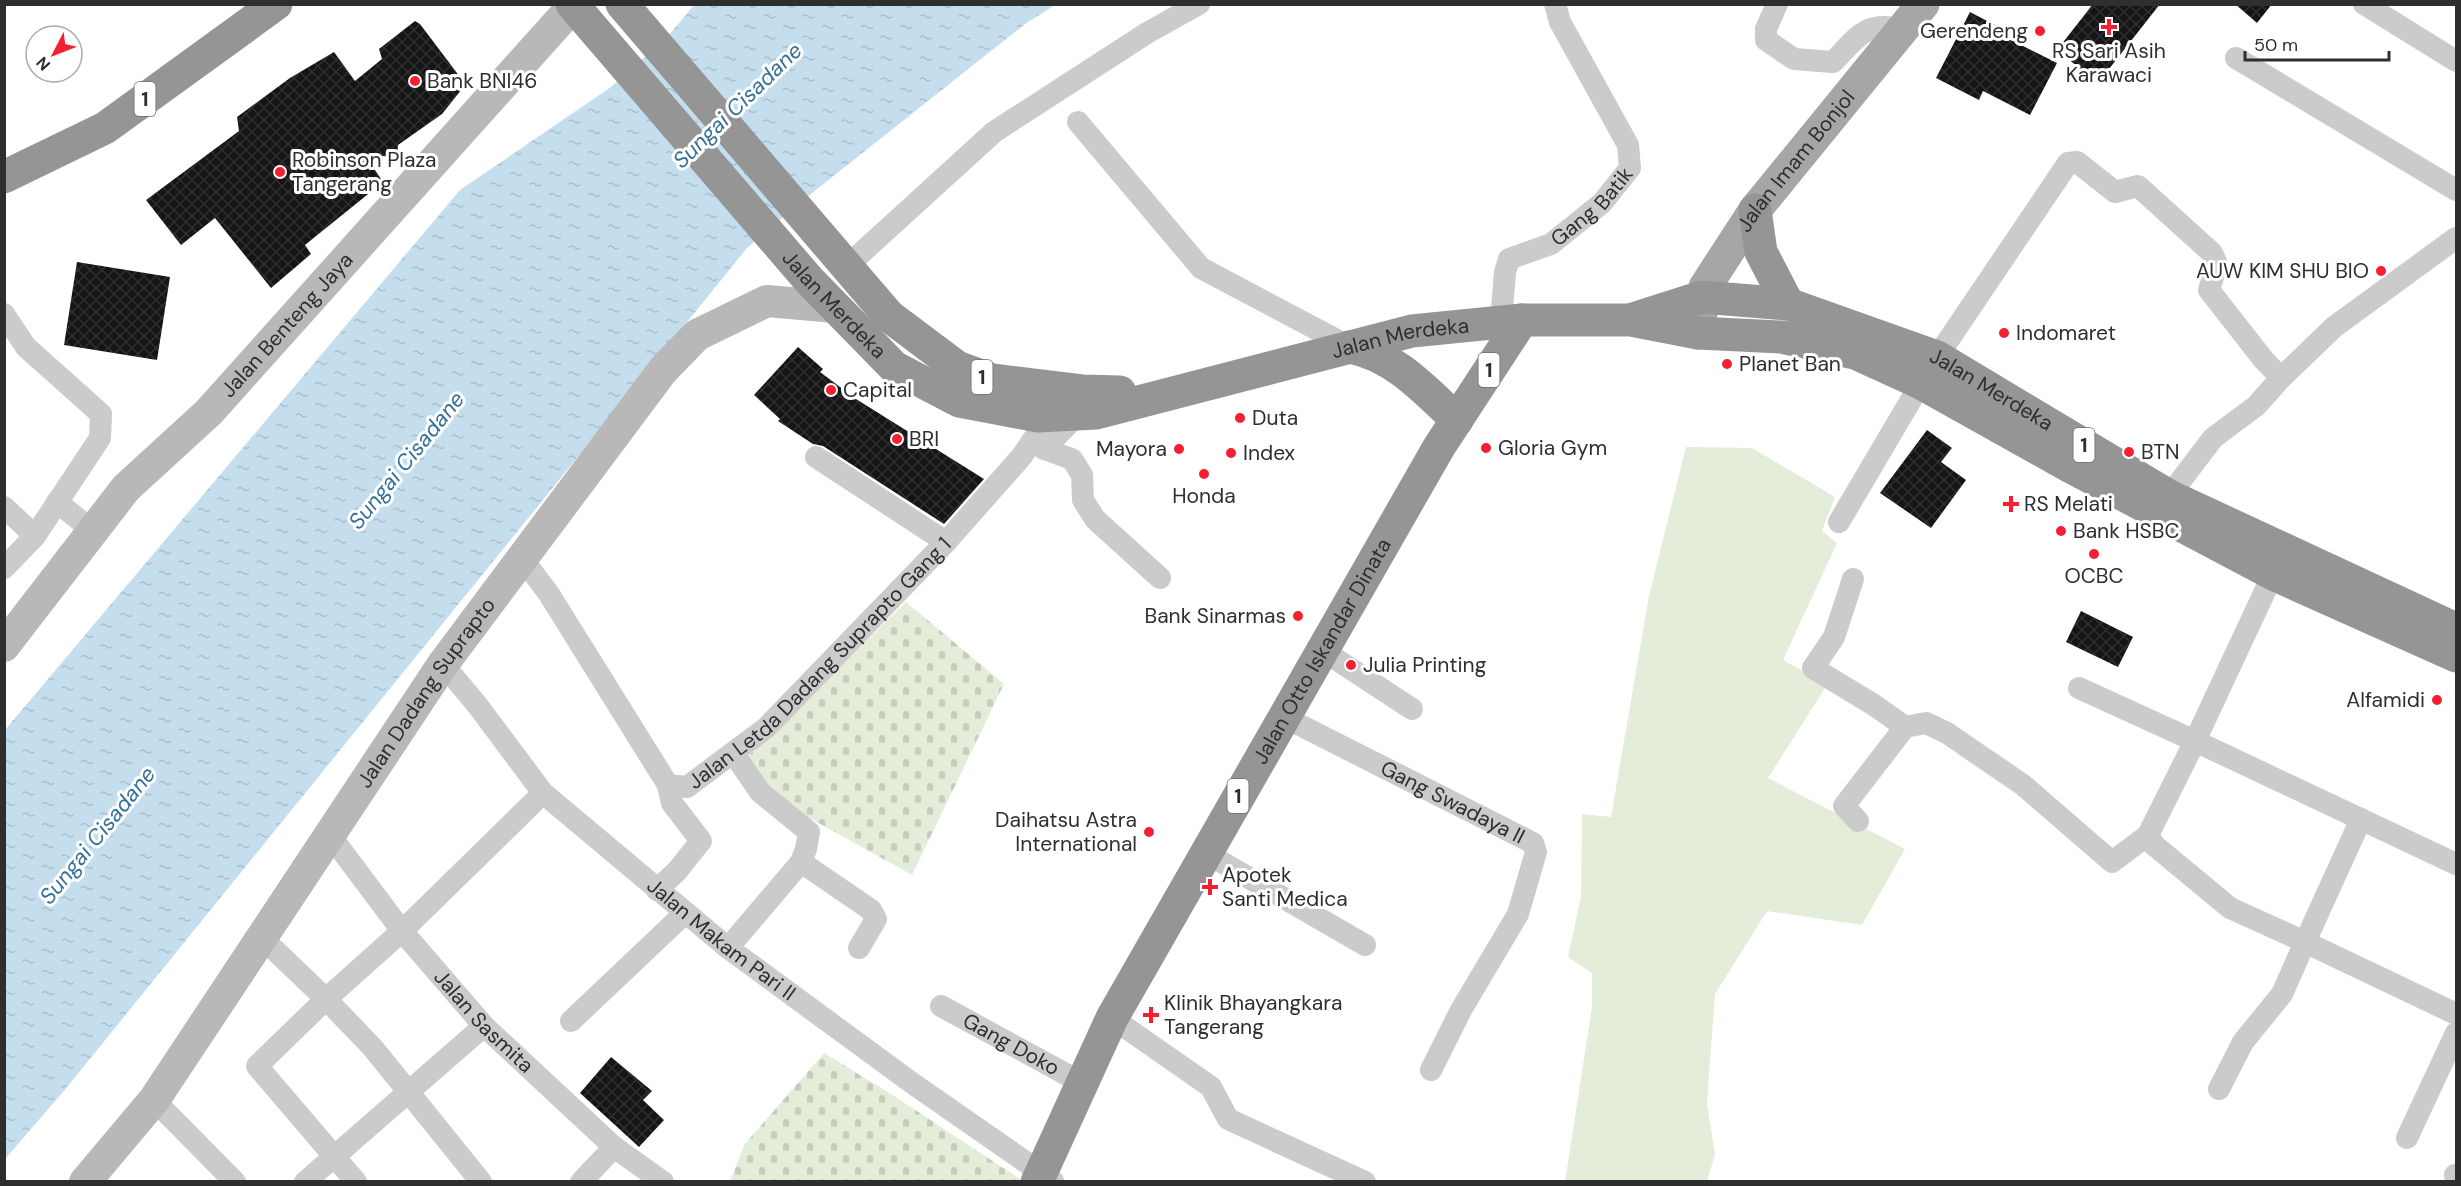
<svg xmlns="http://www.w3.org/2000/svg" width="2461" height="1186" font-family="'DM Sans',sans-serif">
  <defs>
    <pattern id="cemetery-stones" width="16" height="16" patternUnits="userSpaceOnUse" patternTransform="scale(1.5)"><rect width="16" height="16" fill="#e4edda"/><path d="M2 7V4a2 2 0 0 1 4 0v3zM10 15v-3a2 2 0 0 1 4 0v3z" fill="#c4ccbb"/></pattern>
    <pattern id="water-ripples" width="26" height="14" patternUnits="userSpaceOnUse" patternTransform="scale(1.5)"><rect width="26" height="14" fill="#c4deee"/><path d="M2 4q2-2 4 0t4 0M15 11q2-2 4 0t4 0" fill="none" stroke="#a9bfcc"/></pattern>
    <pattern id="building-cross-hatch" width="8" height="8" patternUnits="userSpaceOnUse" patternTransform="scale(1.5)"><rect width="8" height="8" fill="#151515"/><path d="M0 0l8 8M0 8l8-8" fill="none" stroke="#2f2f2f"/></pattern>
  </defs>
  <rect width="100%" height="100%" fill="#fff"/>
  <path fill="#e4edda" d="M1686,447L1752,448L1835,497L1822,531L1837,543L1783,660L1827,685L1768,778L1905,849L1862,925L1767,911L1715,994L1707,1103L1715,1155L1707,1181L1565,1182L1592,1007V973L1568,957L1581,897L1582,814L1611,817L1649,596Z"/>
  <g fill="url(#cemetery-stones)">
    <path d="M906,602L1004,684L912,875L761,791L747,757Z"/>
    <path d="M824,1053L891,1094L1020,1179L1019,1181H730L745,1144Z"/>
  </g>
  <path fill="url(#water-ripples)" d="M694,5H1055L1025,24L812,193L747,248L63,1092L5,1159V730L460,190L611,87L669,35Z"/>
  <g fill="url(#building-cross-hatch)">
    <path d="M2093,4H2160L2098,83L2057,50Z"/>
    <path d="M2235,4H2272L2257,23Z"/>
    <path d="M1970,12L2012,34L2009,39L2057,63L2030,115L1983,91L1979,100L1936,78Z"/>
    <path d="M415,21L420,24L460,77L462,89L442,114L398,145L397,157L365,155L383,182L305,245L311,254L271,288L215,218L181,245L146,200L239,131L237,117L290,78L334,52L355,81L382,59L379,49Z"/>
    <path d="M77,262L170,277L157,360L64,345Z"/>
    <path d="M798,347L823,369L820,372L856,399L984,479L944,524L823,446L813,444L778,421L780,419L754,395Z"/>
    <path d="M1927,430L1952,448L1941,462L1966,480L1931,528L1880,493Z"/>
    <path d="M2081,611L2133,637L2118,667L2066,642Z"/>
    <path d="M611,1057L652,1091L643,1100L664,1120L639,1147L580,1093Z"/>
  </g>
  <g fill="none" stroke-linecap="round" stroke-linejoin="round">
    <g stroke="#cbcbcb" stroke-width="22">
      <path d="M1777,4L1766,29V40L1794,59L1833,62C1856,39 1866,19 1902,30"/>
      <path d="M2364,4L2456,61"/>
      <path d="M2236,58L2456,190"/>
      <path d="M1078,122L1201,268L1350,347"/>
      <path d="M847,266L994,132L1147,33L1199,4"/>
      <path d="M4,314L26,347L101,414L100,438L35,536L4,568"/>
      <path id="s1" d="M1501,322L1505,272L1509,259L1551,244L1602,203L1630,168L1628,145L1560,22L1555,4"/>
      <path d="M1937,357L2068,163L2077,162L2115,192L2138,186L2212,253L2217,264L2209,290L2263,359L2281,378"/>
      <path d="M1078,414L1044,449L1072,459L1082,475L1083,500L1095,519L1160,578"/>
      <path d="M816,457L946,542"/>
      <path d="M2169,496L2213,438L2256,406L2281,378L2334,327L2456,238"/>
      <path d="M57,502L93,531"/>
      <path d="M4,507L35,536"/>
      <path d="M1839,522L1921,383"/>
      <path id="s2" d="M522,558L549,594L668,785L687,787L766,728L946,542L1022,456L1050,415"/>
      <path d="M1853,579L1834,637L1813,668L1874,705L1905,727"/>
      <path d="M1322,650L1412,709"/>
      <path id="s3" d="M443,664L478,706L543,793L728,948L912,1083L1053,1181"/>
      <path d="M2079,688L2195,741L2273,574"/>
      <path id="s4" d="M1284,717L1533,843L1536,852L1518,914L1461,1010L1431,1070"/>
      <path d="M2361,819L2305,942L2456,1014"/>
      <path d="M1858,821L1844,806L1905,727L1926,723L1947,733L2023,785L2112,862L2148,835L2195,741L2456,864"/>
      <path id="s5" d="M330,835L402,931L484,1026L614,1147L663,1182"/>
      <path d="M2148,835L2154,845L2230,908L2305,942L2282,994L2243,1042L2219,1089"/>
      <path d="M1206,853L1365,945"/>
      <path d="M801,862L871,910L876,919L859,948"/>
      <path d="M657,890L677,871L701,841L672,803L668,785"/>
      <path d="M262,938L326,999L373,1048L481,1182"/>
      <path d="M728,948L801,862L806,849L809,832L760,792L734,754"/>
      <path id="s6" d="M941,1006L1082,1083"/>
      <path d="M1112,1018L1211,1087L1228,1119L1365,1182"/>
      <path d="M571,1021L685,913"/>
      <path d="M154,1100L235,1182"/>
      <path d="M2407,1138L2456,1033"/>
      <path d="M2455,1175H2456"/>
      <path d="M305,1182L484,1026"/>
      <path d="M356,1182L257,1066L326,999L402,931L543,793"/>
      <path d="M581,1182L614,1147"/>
    </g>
    <g stroke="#b8b8b8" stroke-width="32">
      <path id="s7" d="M4,646L126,488L209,412L573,6"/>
      <path id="s8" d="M85,1182L154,1100L443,664L663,370L697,335L767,301L835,307"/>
    </g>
    <path stroke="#a6a6a6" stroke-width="33" id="s9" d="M1698,333L1705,287L1755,210L1923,4"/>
    <g stroke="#959595" stroke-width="33">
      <path id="s10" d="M572,4L809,280L894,367L959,401L1038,416L1096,413L1412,331L1522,320H1631L1698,333L1781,337L1855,353L1921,383L2071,467L2273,574L2456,656"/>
      <path d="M622,4L889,316L957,367L992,380L1082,391L1120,392"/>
      <path d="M4,177L105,128L276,4"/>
      <path d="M1755,210L1761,252L1788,304"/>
      <path id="s11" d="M1633,319L1702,297L1788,304L1937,357L2169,496L2456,629"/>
      <path d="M1350,347C1395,356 1425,390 1457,420"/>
      <path id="s12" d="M1037,1182L1112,1018L1439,447L1522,320"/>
    </g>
  </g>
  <g fill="#f42031" stroke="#fff" stroke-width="2">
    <path d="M2106 18h6v6h6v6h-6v6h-6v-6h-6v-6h6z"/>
    <circle cx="2040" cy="31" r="6"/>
    <circle cx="415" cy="81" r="6"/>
    <circle cx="280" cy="172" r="6"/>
    <circle cx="2381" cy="271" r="6"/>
    <circle cx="2004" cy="333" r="6"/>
    <circle cx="1727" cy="364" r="6"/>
    <circle cx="831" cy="390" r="6"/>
    <circle cx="1240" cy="418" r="6"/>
    <circle cx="897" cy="439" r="6"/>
    <circle cx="1486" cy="448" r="6"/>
    <circle cx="1179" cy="449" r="6"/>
    <circle cx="2129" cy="452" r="6"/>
    <circle cx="1231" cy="453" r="6"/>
    <circle cx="1204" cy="474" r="6"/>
    <path d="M2008 495h6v6h6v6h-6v6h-6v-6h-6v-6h6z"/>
    <circle cx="2061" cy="531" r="6"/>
    <circle cx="2094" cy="554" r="6"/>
    <circle cx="1298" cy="616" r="6"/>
    <circle cx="1351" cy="665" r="6"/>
    <circle cx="2437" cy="700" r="6"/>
    <circle cx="1149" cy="832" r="6"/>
    <path d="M1207 878h6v6h6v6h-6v6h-6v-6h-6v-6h6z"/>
    <path d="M1148 1006h6v6h6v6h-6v6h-6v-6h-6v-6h6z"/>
  </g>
  <g text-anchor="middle" stroke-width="6" stroke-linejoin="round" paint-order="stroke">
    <g fill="#fff" stroke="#6d6d6d" stroke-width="1.5">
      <rect x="134.5" y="82" width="21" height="34" rx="4.5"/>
      <rect x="1478.5" y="353" width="21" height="34" rx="4.5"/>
      <rect x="971.5" y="360" width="21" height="34" rx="4.5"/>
      <rect x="2073.5" y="428" width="21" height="34" rx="4.5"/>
      <rect x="1227.5" y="779" width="21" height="34" rx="4.5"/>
    </g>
    <g font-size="20" font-weight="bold" fill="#2e2e2e">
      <text x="145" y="106">1</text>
      <text x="1489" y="377">1</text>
      <text x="982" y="384">1</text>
      <text x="2084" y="452">1</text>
      <text x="1238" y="803">1</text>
    </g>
    <g font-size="21" fill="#2e2e2e" stroke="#fff" text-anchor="start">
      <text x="2028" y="38" text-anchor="end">Gerendeng</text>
      <text x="2109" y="58" text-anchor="middle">RS Sari Asih<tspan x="2109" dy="24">Karawaci</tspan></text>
      <text x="427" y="88">Bank BNI46</text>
      <text x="292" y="167">Robinson Plaza<tspan x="292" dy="24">Tangerang</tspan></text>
      <text x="2369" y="278" text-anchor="end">AUW KIM SHU BIO</text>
      <text x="2016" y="340">Indomaret</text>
      <text x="1739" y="371">Planet Ban</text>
      <text x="843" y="397">Capital</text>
      <text x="1252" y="425">Duta</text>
      <text x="909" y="446">BRI</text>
      <text x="1498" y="455">Gloria Gym</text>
      <text x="1167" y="456" text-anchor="end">Mayora</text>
      <text x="2141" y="459">BTN</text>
      <text x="1243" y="460">Index</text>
      <text x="1204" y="503" text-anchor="middle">Honda</text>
      <text x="2024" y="511">RS Melati</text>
      <text x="2073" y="538">Bank HSBC</text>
      <text x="2094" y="583" text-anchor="middle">OCBC</text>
      <text x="1286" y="623" text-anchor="end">Bank Sinarmas</text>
      <text x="1363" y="672">Julia Printing</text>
      <text x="2425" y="707" text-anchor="end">Alfamidi</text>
      <text x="1137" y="827" text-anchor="end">Daihatsu Astra<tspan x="1137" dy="24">International</tspan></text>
      <text x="1222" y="882">Apotek<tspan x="1222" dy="24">Santi Medica</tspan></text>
      <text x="1164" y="1010">Klinik Bhayangkara<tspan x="1164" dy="24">Tangerang</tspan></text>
    </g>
    <g font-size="21" fill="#2e2e2e" stroke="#fff">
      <text dy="7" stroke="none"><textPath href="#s9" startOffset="202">Jalan Imam Bonjol</textPath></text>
      <text dy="7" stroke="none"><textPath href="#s1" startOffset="164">Gang Batik</textPath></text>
      <text dy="7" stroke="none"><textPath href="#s10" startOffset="399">Jalan Merdeka</textPath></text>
      <text dy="7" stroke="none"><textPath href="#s7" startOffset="429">Jalan Benteng Jaya</textPath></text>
      <text dy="7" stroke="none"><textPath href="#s10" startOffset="1011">Jalan Merdeka</textPath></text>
      <text dy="7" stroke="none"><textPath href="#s11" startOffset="380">Jalan Merdeka</textPath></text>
      <text dy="7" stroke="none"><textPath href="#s12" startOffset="603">Jalan Otto Iskandar Dinata</textPath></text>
      <text dy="7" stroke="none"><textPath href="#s2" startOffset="471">Jalan Letda Dadang Suprapto Gang 1</textPath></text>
      <text dy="7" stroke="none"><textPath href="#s8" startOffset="597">Jalan Dadang Suprapto</textPath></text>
      <text dy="7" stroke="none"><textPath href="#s4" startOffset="189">Gang Swadaya II</textPath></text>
      <text dy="7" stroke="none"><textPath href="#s3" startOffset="394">Jalan Makam Pari II</textPath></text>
      <text dy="7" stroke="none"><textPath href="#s5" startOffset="242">Jalan Sasmita</textPath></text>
      <text dy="7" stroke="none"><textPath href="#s6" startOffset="80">Gang Doko</textPath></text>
    </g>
    <g font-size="22" font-style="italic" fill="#357197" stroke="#fff">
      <text transform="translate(737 105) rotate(-44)" y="8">Sungai Cisadane</text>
      <text transform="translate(406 460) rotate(-51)" y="8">Sungai Cisadane</text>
      <text transform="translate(97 835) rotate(-51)" y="8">Sungai Cisadane</text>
    </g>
  </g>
  <rect width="2461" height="1186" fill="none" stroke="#2e2e2e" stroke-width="12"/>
  <g transform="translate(54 54) rotate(228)"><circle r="28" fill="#ffffff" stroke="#ababab" stroke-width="1.5"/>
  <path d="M0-4.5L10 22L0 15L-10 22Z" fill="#f42031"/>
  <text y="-9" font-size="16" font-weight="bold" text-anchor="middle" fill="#2e2e2e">N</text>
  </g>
  <path d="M2245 51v9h144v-9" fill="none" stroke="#2e2e2e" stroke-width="3"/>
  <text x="2254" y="51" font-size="18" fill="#2e2e2e" stroke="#ffffff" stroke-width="4.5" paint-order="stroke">50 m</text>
</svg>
